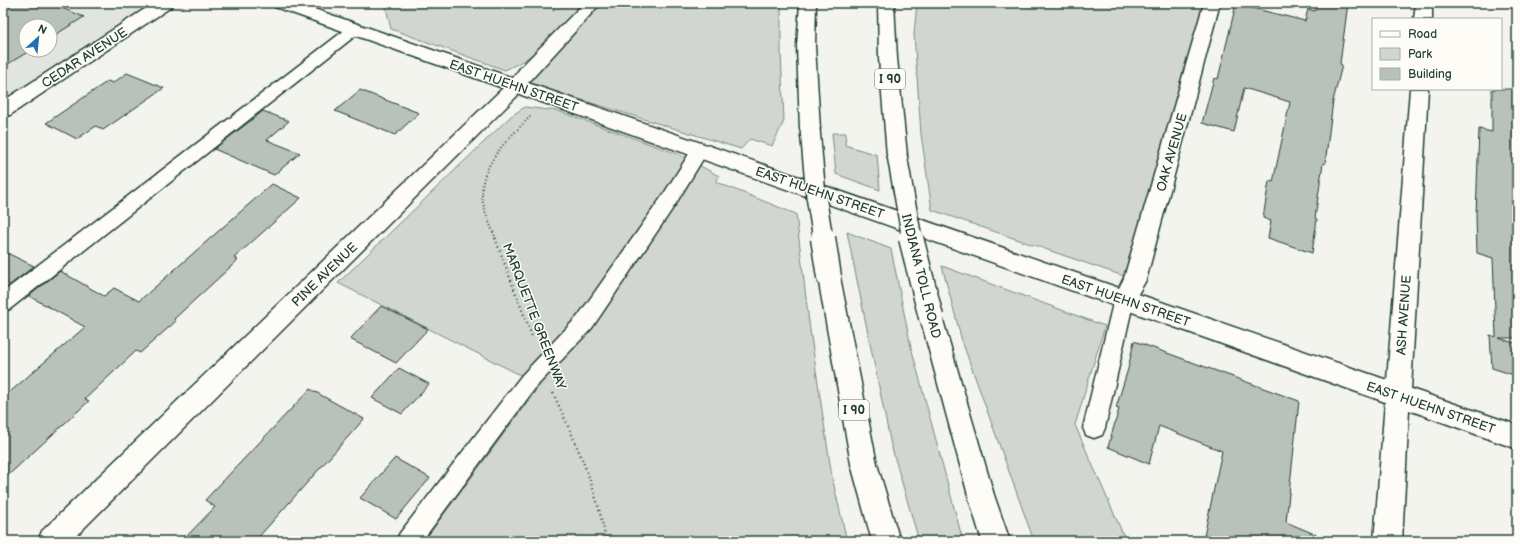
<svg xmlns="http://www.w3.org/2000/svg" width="1520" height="544" font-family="'Balsamiq Sans',sans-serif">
  <rect width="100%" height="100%" fill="#f4f4ef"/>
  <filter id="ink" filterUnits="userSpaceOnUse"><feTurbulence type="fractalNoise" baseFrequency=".025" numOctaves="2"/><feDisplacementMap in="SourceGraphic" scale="8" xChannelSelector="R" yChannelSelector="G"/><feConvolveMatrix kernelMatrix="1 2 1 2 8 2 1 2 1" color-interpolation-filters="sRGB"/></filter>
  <g filter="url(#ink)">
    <path fill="#e2e5df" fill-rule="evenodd" d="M3,3H152L3,99ZM26,26H50V50H26Z"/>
    <g fill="#d1d6d1" stroke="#788a82">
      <path d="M385,3H586C560,31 541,54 505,70L391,29Z"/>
      <path d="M596,3H781V52L784,121L772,146L750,139L741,149L517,80Z"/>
      <path d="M917,3H1212L1135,280L932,210L921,134L914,34Z"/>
      <path d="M525,107L558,111L678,154L719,176L716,182L796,214L809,323L832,477L847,541H424L540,385L338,283L511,116Z"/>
      <path d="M832,133H846L845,145L877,155L880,190L836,174Z"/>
      <path d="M847,232L891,249L911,347L963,541H919L891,445Z"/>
      <path d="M942,266L1105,326L1075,425L1126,541H1034L962,341Z"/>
    </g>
    <g fill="#b9c1bb" stroke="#1f3d34">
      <path d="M3,3H50L84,17L50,38V26H26V50H31L3,67Z"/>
      <path d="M1316,3H1348L1340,64L1342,65L1333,101L1325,164L1323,163L1315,218L1317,219L1312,253L1268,238L1271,221L1263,218L1269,181L1273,182L1290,102L1244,88L1234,132L1202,123L1214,78L1218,79L1236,4L1305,21L1308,9L1315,11Z"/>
      <path d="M127,73L164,88L103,130L96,126L77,139L46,123L108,81L113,83Z"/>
      <path d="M1492,89H1517V338H1499L1517,344V376L1492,368L1490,335L1496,337L1493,258L1477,253L1476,216L1479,129L1492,132Z"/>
      <path d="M360,90L419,113L395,135L335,111Z"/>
      <path d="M263,111L289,121L267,140L300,153L274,175L214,149Z"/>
      <path d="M272,184L301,198L234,258L238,260L174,319L176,321L140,353L136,351L85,399L89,401L3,480V398L85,327L29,296L60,271L104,296L114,288L139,301Z"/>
      <path d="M3,251L34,266L10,285L3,281Z"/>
      <path d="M381,306L428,329L396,363L350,339Z"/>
      <path d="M1134,341L1299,401L1286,522L1331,541H1203L1222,451L1159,426L1149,464L1108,447L1119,409L1116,408L1128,369Z"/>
      <path d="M399,368L429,384L402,414L372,398Z"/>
      <path d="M310,389L364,419L255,541H182L215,507L205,500Z"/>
      <path d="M395,458L430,478L396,519L360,498Z"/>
    </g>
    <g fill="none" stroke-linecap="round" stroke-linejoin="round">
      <defs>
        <g id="service">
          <path d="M355,24L360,26L362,29L360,32L10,309L3,311V292L350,26Z"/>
          <path d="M700,144L706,146L708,150L706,154L675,205L592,328L536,387L422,541H396L400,533L522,375L578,316L663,195L694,146Z"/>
          <path d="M1124,291L1131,293L1134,299L1105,428L1102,435L1094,438L1086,435L1083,428L1114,299L1117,293Z"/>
        </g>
        <g id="minor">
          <path d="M154,3H173L171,7L10,115L3,116V101Z"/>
          <path d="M273,3H297L513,78L521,67L584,3H601L528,83L1119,288L1124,278L1204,3H1220L1146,280L1138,294L1387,380L1410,89H1428L1411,389L1517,425V449L1409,410L1402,541H1374L1385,402L519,94L71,541H38L42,531L503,88L275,7Z"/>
          <path d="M1416,3H1432V19H1414Z"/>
        </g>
        <g id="motorway">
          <path d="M800,3H816L815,46L820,129L817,134L810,136L803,134L800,129L797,46Z"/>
          <path d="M878,3H894L897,58L907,155L904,160L897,162L890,160L887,155L879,58Z"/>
          <path d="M829,268L837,271L840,277L877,464L900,541H872L851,464L818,277L821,271Z"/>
          <path d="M931,308L939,310L942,317L994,495L1010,541H982L968,495L920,317L923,310Z"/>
        </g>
      </defs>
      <use href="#service" stroke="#1f3d34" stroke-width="3"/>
      <use href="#minor" stroke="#1f3d34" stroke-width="3"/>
      <use href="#motorway" stroke="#1f3d34" stroke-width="3"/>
      <g stroke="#1f3d34" stroke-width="2" stroke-dasharray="1 2.5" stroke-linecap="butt">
        <path d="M550,3L554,11"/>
        <path d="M496,239C492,229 487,218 484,207C473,170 508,139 531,116"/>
      </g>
      <g stroke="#1f3d34" stroke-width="2.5" stroke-dasharray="1 3.5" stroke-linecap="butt">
        <path d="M495,238L533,339"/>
        <path d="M553,393C575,441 597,488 606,541"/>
      </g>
      <use href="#service" fill="#fdfcf7" fill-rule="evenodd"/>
      <use href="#minor" fill="#fdfcf7" fill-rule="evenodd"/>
      <use href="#motorway" fill="#fdfcf7" fill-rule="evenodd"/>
      <defs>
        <g id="motorway-bridge-far1">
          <path d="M810,129L816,196L823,239"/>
          <path d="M897,155L912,239"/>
        </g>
        <g id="motorway-bridge">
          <path d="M823,238L829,277"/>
          <path d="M911,238L931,317"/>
        </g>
      </defs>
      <use href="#motorway-bridge-far1" stroke="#1f3d34" stroke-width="22" stroke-linecap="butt"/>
      <use href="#motorway-bridge" stroke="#1f3d34" stroke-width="27" stroke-linecap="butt"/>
      <use href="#motorway-bridge-far1" stroke="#fdfcf7" stroke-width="19"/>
      <use href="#motorway-bridge" stroke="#fdfcf7" stroke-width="24"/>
    </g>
  </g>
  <g text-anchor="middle" stroke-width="3" stroke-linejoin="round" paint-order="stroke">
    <g fill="#fdfcf7" stroke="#62766e" stroke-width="1">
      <rect x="875" y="69" width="30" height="20" rx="3"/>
      <rect x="839" y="400" width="30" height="20" rx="3"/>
    </g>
    <g font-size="12" font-weight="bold" fill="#1f3d34">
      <text x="890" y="83">I 90</text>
      <text x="854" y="414">I 90</text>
    </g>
    <g font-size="13" fill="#1f3d34" stroke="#fdfcf7">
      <text transform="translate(84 57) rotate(-33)" y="5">CEDAR AVENUE</text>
      <text transform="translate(514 85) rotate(19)" y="5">EAST HUEHN STREET</text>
      <text transform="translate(1171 152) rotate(-74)" y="5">OAK AVENUE</text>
      <text transform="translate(820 192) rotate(19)" y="5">EAST HUEHN STREET</text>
      <text transform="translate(324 274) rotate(-44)" y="5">PINE AVENUE</text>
      <text transform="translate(922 276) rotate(76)" y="5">INDIANA TOLL ROAD</text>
      <text transform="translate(1126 300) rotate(19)" y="5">EAST HUEHN STREET</text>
      <text transform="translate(1403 315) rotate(-86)" y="5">ASH AVENUE</text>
      <text transform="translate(535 316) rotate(69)" y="5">MARQUETTE GREENWAY</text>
      <text transform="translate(1431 407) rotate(19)" y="5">EAST HUEHN STREET</text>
    </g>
  </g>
  <rect width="1520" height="544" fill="none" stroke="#fdfcf7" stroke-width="16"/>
  <rect x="8" y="8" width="1504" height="528" fill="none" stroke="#1f3d34" stroke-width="1.5" filter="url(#ink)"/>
  <rect x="1372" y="18" width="130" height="72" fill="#fdfcf7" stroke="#a4b0a9"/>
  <rect x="1380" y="31" width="20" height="6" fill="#fdfcf7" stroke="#a4b0a9"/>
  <text x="1408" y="38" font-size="12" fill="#1f3d34">Road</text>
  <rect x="1380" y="48" width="20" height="12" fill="#d1d6d1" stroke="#a4b0a9"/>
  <text x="1408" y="58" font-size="12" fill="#1f3d34">Park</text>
  <rect x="1380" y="68" width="20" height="12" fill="#b9c1bb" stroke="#a4b0a9"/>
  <text x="1408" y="78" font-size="12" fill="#1f3d34">Building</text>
  <g transform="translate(38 38) rotate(27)"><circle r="19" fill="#fdfcf7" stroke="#a4b0a9"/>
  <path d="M0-3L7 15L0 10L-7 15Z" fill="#1f6fb2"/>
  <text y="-6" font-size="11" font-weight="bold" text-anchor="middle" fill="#1f3d34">N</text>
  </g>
</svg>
